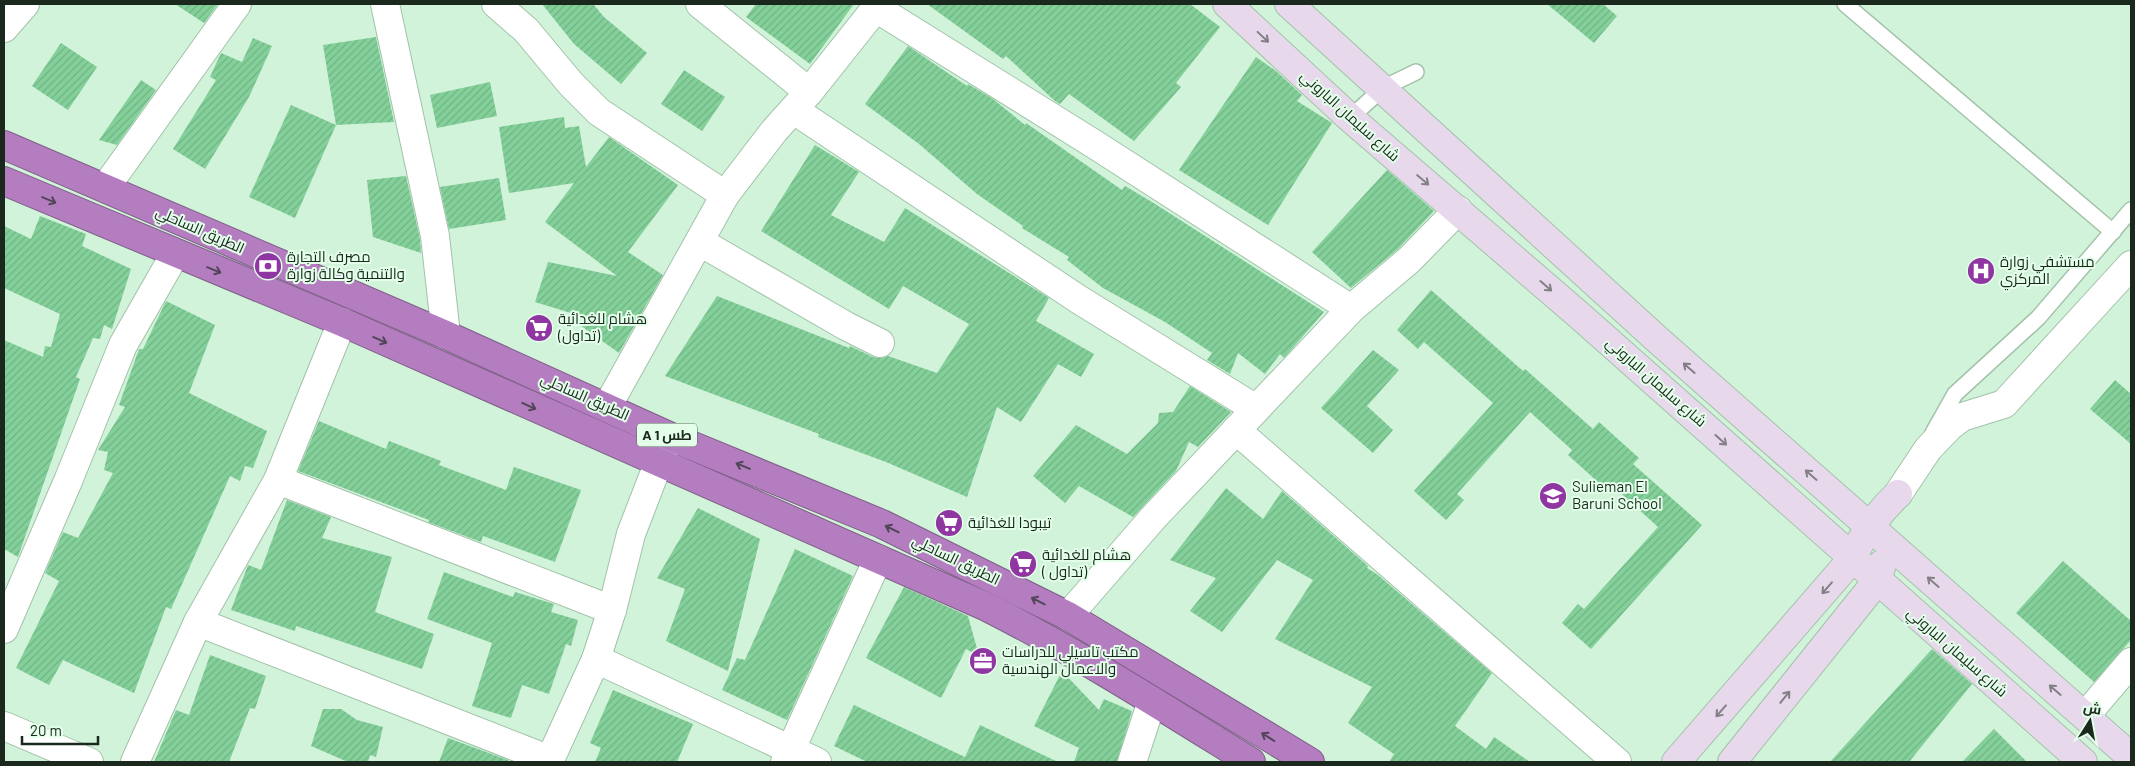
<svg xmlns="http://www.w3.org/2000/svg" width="2135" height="766" font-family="Barlow,Cairo,sans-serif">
  <defs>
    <pattern id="building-hatch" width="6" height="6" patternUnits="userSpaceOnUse" patternTransform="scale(1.25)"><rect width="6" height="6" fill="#84d09a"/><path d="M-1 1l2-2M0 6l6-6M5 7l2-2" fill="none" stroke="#71b384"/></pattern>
  </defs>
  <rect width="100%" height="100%" fill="#d1f3d9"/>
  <g fill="url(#building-hatch)">
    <path d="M175,4H218L204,23Z"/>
    <path d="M542,4H593L604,17L647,53L621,84L574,44Z"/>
    <path d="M756,4H854L810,64L746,17Z"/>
    <path d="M927,4H1190L1220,27L1176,83L1181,87L1134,141L1069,94L1060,104L1055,101L1006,56L1003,59Z"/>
    <path d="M1547,4H1603L1617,16L1594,43Z"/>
    <path d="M376,37L394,122L336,125L323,45Z"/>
    <path d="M253,38L272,46L249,97L205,169L173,149L216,80L210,77L221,53L242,62Z"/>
    <path d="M61,43L97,67L68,110L32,86Z"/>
    <path d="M908,46L967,86L968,84L993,99L1025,125L1026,123L1122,190L1125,186L1152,202L1324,312L1284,358L1280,354L1265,374L1238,353L1230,374L1207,360L1212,353L1165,322L1103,288L1067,260L1069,257L1022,228L1023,226L977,194L919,144L865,104Z"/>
    <path d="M1256,57L1276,71L1302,95L1297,101L1332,123L1268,225L1179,170Z"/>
    <path d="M684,70L725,97L702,131L661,104Z"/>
    <path d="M141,80L156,90L117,145L99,140Z"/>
    <path d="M490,82L497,116L437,128L430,95Z"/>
    <path d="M291,105L336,125L295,218L249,197Z"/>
    <path d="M564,117L565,128L579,126L586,167L609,137L678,185L628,252L663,275L619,353L580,325L584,317L535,302L548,262L617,276L545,222L574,183L509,193L499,127Z"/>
    <path d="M815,145L859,172L831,215L884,242L905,208L1049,298L1036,321L1094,354L1081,377L1058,364L1021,422L997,407L967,497L886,462L818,437L819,434L665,376L717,296L849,348L850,346L873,357L881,358L888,356L937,373L969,324L903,286L889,309L761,231Z"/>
    <path d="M1387,170L1434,211L1398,249L1351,288L1312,252Z"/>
    <path d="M406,176L420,239L421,253L373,237L367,180Z"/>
    <path d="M499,178L506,220L449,229L440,187Z"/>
    <path d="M40,216L86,234L82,246L131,269L112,329L104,325L100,339L93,338L76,377L80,379L18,557L4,549V340L43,357L45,346L51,347L60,314L4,288V226L31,239Z"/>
    <path d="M1431,290L1523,371L1525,369L1593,429L1599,422L1639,458L1633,464L1702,525L1591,649L1562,623L1578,604L1584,609L1658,527L1614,487L1609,492L1568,455L1572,450L1530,412L1457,494L1464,500L1446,520L1414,491L1493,403L1424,342L1418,349L1397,330Z"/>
    <path d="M166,301L215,325L189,393L267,431L253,468L245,466L240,481L230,476L171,609L166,607L134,693L63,660L49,685L16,668L59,581L45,573L63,532L78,538L113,473L104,470L108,452L98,450L125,407L119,405L139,349H143Z"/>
    <path d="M1373,350L1399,370L1367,406L1393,430L1373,453L1321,408Z"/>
    <path d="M2115,380L2131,394V444L2090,409Z"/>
    <path d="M1190,386L1231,412L1198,447L1189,442L1176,471L1133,517L1079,486L1065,503L1033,476L1076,425L1127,454L1158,423L1159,413L1173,412Z"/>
    <path d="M319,421L386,449L389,441L441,461L439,465L506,490L514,467L581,490L555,562L483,536L481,542L428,522L429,520L298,471Z"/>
    <path d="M1226,488L1263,519L1282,491L1368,566L1367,568L1378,575L1492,673L1455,726L1486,749L1494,737L1530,762H1389L1394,754L1348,723L1372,687L1275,639L1313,580L1277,560L1222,632L1190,611L1216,578L1170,560Z"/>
    <path d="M287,500L331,517L322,538L392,557L375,612L434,634L422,669L296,626L295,631L231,610L248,565L261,570Z"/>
    <path d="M698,508L760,539L728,671L666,641L685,589L657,578Z"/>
    <path d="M795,549L853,576L787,720L722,690L737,658L745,660Z"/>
    <path d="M2063,561L2131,621V640L2094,682L2016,613Z"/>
    <path d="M444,572L513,597L515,592L554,604L551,612L578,620L571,646L566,644L549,694L522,685L511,718L472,706L492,643L427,619Z"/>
    <path d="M904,587L968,616L979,656L966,649L941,698L866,658Z"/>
    <path d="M1932,649L1972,684L1909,762H1830Z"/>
    <path d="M210,655L266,676L255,709L250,708L229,762H154L176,710L189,715Z"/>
    <path d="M1062,671L1099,710L1104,699L1132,711L1117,762H1074L1079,748L1034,726Z"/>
    <path d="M613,690L693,724L677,762H595L601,748L590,743Z"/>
    <path d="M854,705L965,757L980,725L1058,762H867L834,746Z"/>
    <path d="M323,709H341L357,720L383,727L376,757L370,755L368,762H348L311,746Z"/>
    <path d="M1994,729L2027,762H1962Z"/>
    <path d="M448,738L508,760V762H439Z"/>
  </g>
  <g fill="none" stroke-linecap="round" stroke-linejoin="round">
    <defs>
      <g id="lane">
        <path d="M1845,4L2113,232"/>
        <path d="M1350,118L1383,88L1416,72"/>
        <path d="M1933,433L1955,394L2038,318L2131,210"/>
      </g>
      <g id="street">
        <path d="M385,4L435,236L446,335"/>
        <path d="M496,4L526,30L571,84L599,112L725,195"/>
        <path d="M700,4L809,92"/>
        <path d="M876,8L1094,144L1351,309"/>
        <path d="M4,28L25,4"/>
        <path d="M794,110L1078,299L1256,409"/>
        <path d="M105,188L237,4"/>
        <path d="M700,242L846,326L880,343"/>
        <path d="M607,407L725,195L774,131L809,92L879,4"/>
        <path d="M1236,430L1617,762"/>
        <path d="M278,480L612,610"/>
        <path d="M1898,494L1928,449L1950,426L1962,417L2004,404L2131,265"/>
        <path d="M1068,616L1153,518L1351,309L1409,260L1458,210"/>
        <path d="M198,622L550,760"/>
        <path d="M4,629L68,481L123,345L175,254"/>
        <path d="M596,659L817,762"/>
        <path d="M2085,716L2131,662"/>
        <path d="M4,726L89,762"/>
        <path d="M135,762L198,622L278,480L342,322"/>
        <path d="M549,762L596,659L612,610L631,534L658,464L670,440"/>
        <path d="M785,762L878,559"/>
        <path d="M1132,762L1152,701"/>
      </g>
      <g id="secondary">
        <path d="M1227,4L1350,118L1580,316L2083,762"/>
        <path d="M1289,4L1659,341L2131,757"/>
        <path d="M1676,762L1852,559C1863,533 1878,513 1898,494"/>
        <path d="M1732,762L1877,581L1882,564"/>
      </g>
      <g id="highway">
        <path d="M4,145L446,335L671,437L882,524L1068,616L1310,762"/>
        <path d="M4,181L342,322L987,607C1078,653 1164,708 1251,762"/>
      </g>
    </defs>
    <use href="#lane" stroke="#a2c2aa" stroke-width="18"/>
    <use href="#street" stroke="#a2c2aa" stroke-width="30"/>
    <use href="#secondary" stroke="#a2c2aa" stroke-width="30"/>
    <use href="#highway" stroke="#7e5f87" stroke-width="30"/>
    <use href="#lane" stroke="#fff" stroke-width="15"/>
    <use href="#street" stroke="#fff" stroke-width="28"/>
    <use href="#secondary" stroke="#e8d8ec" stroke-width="28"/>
    <use href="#highway" stroke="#b47dc0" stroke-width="28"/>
  </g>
  <defs><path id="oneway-shaft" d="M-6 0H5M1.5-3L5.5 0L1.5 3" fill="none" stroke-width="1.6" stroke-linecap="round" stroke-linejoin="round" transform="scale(1.25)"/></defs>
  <g stroke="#828085">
    <use href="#oneway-shaft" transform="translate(1263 37) rotate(43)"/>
    <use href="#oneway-shaft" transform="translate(1423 180) rotate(40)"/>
    <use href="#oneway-shaft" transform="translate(1546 286) rotate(41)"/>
    <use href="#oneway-shaft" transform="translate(1689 368) rotate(-139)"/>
    <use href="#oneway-shaft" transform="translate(1721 440) rotate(42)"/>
    <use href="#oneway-shaft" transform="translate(1811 475) rotate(-139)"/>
    <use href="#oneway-shaft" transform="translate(1933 582) rotate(-139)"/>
    <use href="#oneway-shaft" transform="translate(1827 588) rotate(131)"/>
    <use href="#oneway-shaft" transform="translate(2055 690) rotate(-139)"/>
    <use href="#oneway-shaft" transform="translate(1785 697) rotate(-51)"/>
    <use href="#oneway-shaft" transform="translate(1721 711) rotate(131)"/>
  </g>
  <g stroke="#514657">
    <use href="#oneway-shaft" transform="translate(49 200) rotate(23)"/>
    <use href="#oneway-shaft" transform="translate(214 270) rotate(22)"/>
    <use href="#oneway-shaft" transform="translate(380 340) rotate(24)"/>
    <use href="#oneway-shaft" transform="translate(529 406) rotate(24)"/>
    <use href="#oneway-shaft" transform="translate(743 466) rotate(-158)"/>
    <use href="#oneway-shaft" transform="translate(892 529) rotate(-154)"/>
    <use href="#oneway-shaft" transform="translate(1038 601) rotate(-153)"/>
    <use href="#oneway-shaft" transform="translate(1268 737) rotate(-148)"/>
  </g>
  <defs>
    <symbol id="bank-disc" viewBox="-11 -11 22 22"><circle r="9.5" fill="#8f36a2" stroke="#e3ffea"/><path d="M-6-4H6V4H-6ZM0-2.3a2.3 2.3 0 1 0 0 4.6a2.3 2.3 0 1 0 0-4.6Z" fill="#fff"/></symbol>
    <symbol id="hospital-disc" viewBox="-11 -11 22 22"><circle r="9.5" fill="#8f36a2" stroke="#e3ffea"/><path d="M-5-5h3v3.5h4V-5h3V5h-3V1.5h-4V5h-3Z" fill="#fff"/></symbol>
    <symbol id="supermarket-disc" viewBox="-11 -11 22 22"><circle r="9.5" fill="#8f36a2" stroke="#e3ffea"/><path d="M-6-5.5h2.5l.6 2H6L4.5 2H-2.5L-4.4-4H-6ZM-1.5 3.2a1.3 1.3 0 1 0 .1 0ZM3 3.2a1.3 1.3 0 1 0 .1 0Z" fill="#fff"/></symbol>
    <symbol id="school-disc" viewBox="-11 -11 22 22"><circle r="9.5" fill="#8f36a2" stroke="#e3ffea"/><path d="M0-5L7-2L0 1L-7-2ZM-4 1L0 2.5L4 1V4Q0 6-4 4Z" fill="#fff"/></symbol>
    <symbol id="office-disc" viewBox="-11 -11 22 22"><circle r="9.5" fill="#8f36a2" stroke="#e3ffea"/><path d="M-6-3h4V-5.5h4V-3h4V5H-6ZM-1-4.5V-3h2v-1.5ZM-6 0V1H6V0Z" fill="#fff"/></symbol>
  </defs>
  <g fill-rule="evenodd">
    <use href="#bank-disc" x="252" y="250" width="32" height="32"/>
    <use href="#hospital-disc" x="1965" y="255" width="32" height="32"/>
    <use href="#supermarket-disc" x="523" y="312" width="32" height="32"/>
    <use href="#school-disc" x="1537" y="480" width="32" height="32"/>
    <use href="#supermarket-disc" x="933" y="507" width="32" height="32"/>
    <use href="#supermarket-disc" x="1007" y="548" width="32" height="32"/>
    <use href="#office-disc" x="967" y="645" width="32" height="32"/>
  </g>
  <g text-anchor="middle" stroke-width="4" stroke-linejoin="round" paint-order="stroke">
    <rect fill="#e3ffea" stroke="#57685b" stroke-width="1" x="637" y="423.5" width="60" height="23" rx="4"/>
    <g font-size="14" font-weight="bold" fill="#1b281e">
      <text x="667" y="440">A 1 طس</text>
    </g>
    <g font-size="15" fill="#1b281e" stroke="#e3ffea">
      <text transform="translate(1350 116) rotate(42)" y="5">شارع سليمان الباروني</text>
      <text transform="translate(200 230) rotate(24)" y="5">الطريق الساحلي</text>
      <text transform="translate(1656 382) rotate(41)" y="5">شارع سليمان الباروني</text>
      <text transform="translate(585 397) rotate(24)" y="5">الطريق الساحلي</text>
      <text transform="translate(956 560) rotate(26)" y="5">الطريق الساحلي</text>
      <text transform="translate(1957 652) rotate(41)" y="5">شارع سليمان الباروني</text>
    </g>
    <g font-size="15" fill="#1b281e" stroke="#e3ffea" text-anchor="start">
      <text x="287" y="262">مصرف التجارة<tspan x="287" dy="17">والتنمية وكالة زوارة</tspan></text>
      <text x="2000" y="267">مستشفي زوارة<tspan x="2000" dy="17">المركزي</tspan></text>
      <text x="558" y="324">هشام للغدائية<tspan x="558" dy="17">(تداول)</tspan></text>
      <text x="1572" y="492">Sulieman El<tspan x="1572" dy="17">Baruni School</tspan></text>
      <text x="968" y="528">تيبودا للغذائية</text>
      <text x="1042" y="560">هشام للغدائية<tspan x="1042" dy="17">( تداول)</tspan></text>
      <text x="1002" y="657">مكتب تاسيلي للدراسات<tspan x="1002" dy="17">والاعمال الهندسية</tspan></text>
    </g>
  </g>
  <rect width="2135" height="766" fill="none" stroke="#1b281e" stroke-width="10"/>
  <g transform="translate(2090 721) rotate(11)" stroke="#e3ffea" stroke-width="4" paint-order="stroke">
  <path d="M0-4L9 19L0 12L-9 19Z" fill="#1b281e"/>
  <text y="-8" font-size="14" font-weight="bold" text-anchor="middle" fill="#1b281e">ش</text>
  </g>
  <path d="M22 736v8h76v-8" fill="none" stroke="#1b281e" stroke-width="2.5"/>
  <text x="30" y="736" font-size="15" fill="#1b281e" stroke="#e3ffea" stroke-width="4" paint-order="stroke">20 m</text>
</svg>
